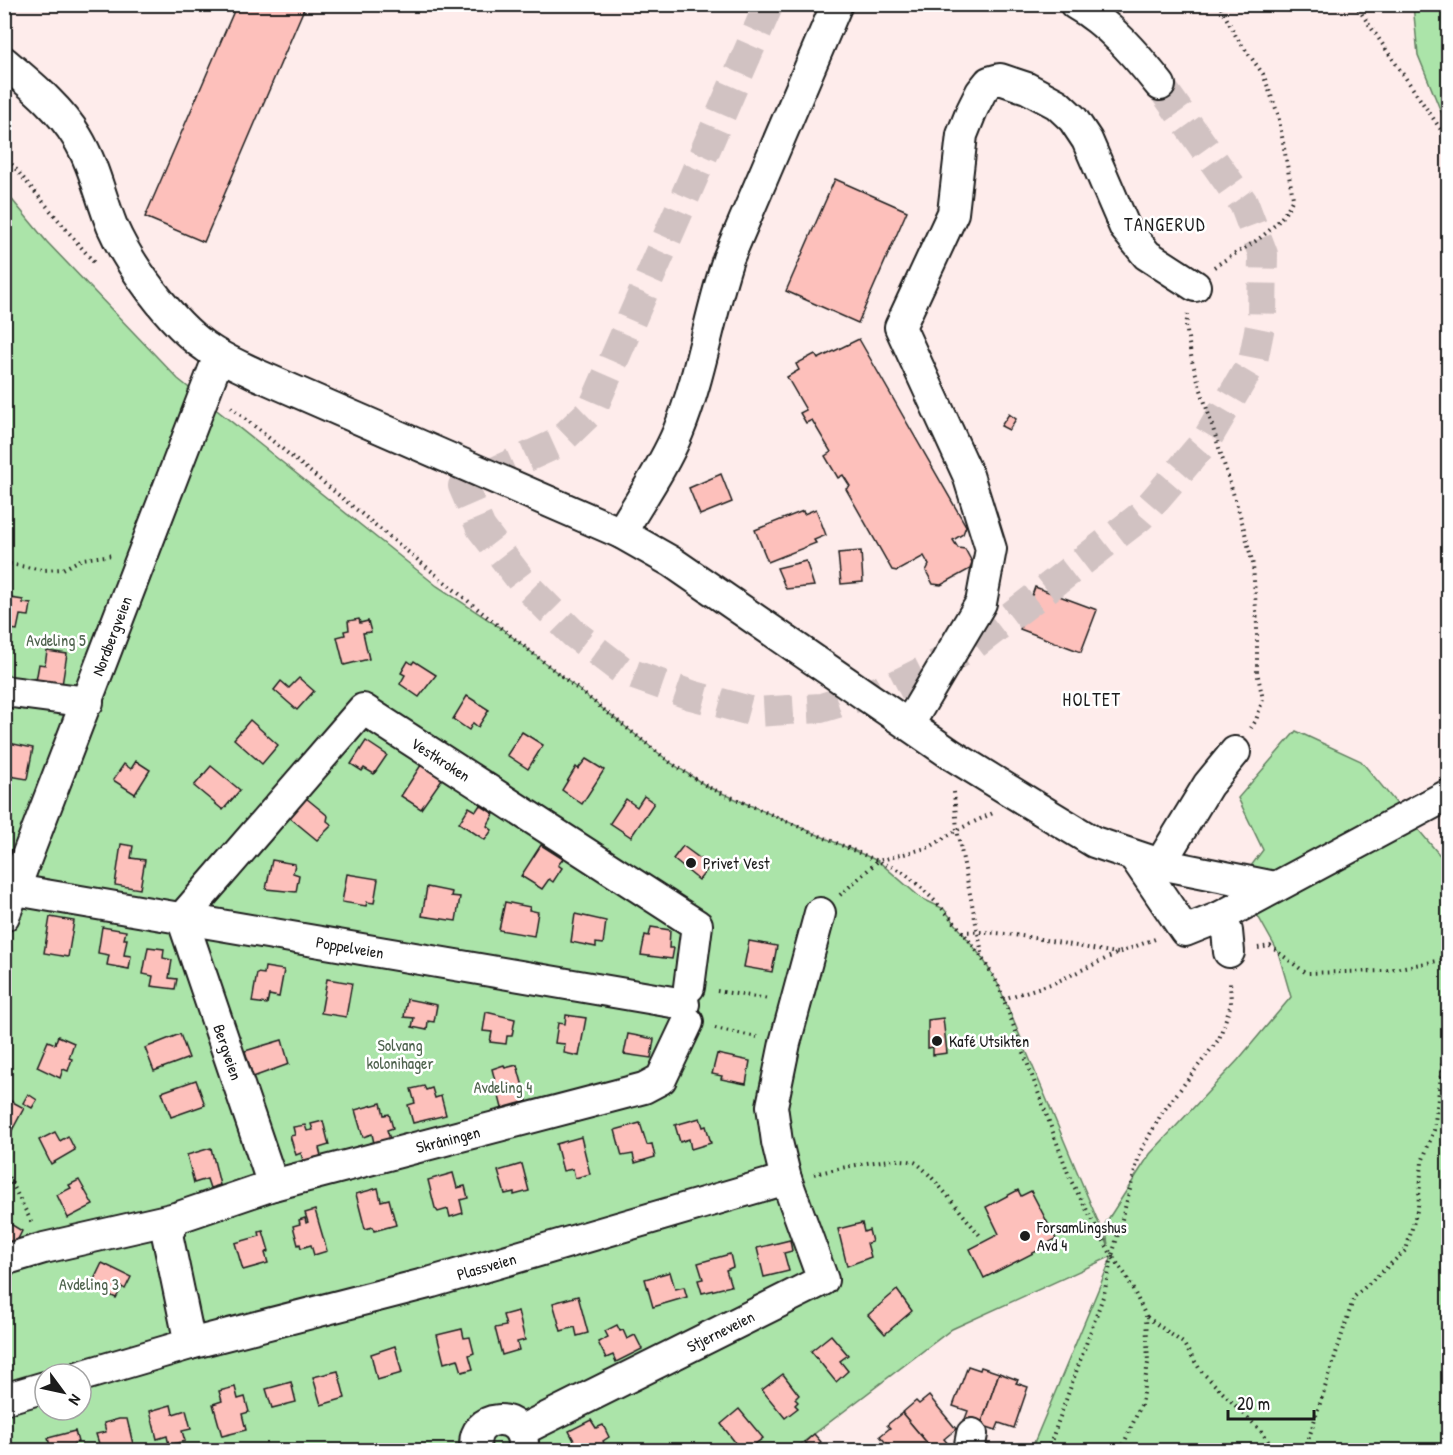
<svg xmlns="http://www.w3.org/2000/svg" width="1453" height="1455" font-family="'Patrick Hand',sans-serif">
  <rect width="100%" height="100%" fill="#feeceb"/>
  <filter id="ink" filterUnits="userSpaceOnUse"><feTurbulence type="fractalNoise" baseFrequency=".0167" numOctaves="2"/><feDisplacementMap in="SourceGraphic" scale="12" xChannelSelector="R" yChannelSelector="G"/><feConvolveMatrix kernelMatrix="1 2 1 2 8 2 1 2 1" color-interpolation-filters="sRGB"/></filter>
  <g filter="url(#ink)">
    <g fill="#abe4a9" stroke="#648062" stroke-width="1.5" fill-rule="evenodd">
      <path d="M1413,5H1448V129L1418,55Z"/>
      <path d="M4,190L47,242L178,379L437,586L501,628L671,763L708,787L878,861L921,898L944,909L983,959L998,984L1108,1245L1105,1224L1150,1154L1238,1060L1291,997L1278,952L1239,882L1263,850L1238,798L1296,731L1361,761L1448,865V1450H1031L1111,1259L1110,1257L952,1329L793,1450H5ZM45,1374H81V1410H45Z"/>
    </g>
    <g fill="#fdc0bb" stroke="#1c1c1c" stroke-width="1.5">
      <path d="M237,4H306L204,242L145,217Z"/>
      <path d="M835,179L907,211L858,323L786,291Z"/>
      <path d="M859,339L966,526L963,534L953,540L958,548L965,549L972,562L970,569L941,585L933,584L926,571L929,565L924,556L897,571L892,570L846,489L850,486L843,475L838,478L825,456L831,452L812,420L806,423L800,413L806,410L787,377L799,370L796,364L815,354L818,359Z"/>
      <path d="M1009,414L1016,419L1009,430L1001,426Z"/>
      <path d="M721,474L732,502L700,515L689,488Z"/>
      <path d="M816,509L826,535L814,540L816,543L768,562L755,530L803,511L804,514Z"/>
      <path d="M861,551L863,582L841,584L838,553Z"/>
      <path d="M806,561L814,586L786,589L777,568Z"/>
      <path d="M1035,587L1097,610L1081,652L1020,629Z"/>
      <path d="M4,597L23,600V603L31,604L29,616L20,615L17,630L4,628Z"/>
      <path d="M359,619L360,623L368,621L371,632L363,633L369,659L344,665L337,637L345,635L344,631L349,630L348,621Z"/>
      <path d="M47,651L67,654L62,685L36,681L39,664L45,665Z"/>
      <path d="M408,661L412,664L414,661L436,675L419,697L400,684L405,675L401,673Z"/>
      <path d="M299,678L314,691L297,710L274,690L281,681L289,688Z"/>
      <path d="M467,696L489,710L478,727L473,723L469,730L453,719Z"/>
      <path d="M250,720L278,745L262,764L234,739Z"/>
      <path d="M522,732L543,745L528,769L507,755Z"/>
      <path d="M366,741L387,755L374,774L364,768L362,771L351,764Z"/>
      <path d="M4,742L33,748L27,779L4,775Z"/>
      <path d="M586,759L604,770L582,804L562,790L576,767L578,769Z"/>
      <path d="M136,761L150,770L135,794L113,780L124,764L131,769Z"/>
      <path d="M421,765L442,779L421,809L401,796Z"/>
      <path d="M211,766L240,790L223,810L194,786Z"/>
      <path d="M644,796L654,803L631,837L610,823L626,799L637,807Z"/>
      <path d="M306,798L328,816L327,821L332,825L317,840L289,817Z"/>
      <path d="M480,805L494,814L487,826L492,830L485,840L459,823L469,807L476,811Z"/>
      <path d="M121,844L133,846L131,858L145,860L140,889L115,885Z"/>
      <path d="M541,845L563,859L558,865L562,868L553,882L549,879L542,889L521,876Z"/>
      <path d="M683,846L710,866L699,880L673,859Z"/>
      <path d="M272,860L295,864L293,873L299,875L296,892L266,889Z"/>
      <path d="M347,874L378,879L374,903L367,902L366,906L342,902Z"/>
      <path d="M427,887L452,892L451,896L460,897L456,921L422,916Z"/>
      <path d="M505,902L530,907L529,910L538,912L534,936L499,930Z"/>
      <path d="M575,914L606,921L603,944L596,943V947L571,942Z"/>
      <path d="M50,917L74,921L68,957L44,953Z"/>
      <path d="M102,927L126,931L124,939H127L124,955L131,956L129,969L107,965L109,955L98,953Z"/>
      <path d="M651,927L670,930L669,948H674L672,959L641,955L645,935L649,936Z"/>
      <path d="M749,941L777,946L772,972L744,967Z"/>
      <path d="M148,947L164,949L163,958L172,960L169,978L177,979L175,989L151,986L153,976L143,974Z"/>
      <path d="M265,967L284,970L279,997L269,995L267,1004L252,1002L257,973L264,974Z"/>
      <path d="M327,979L352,983L346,1017L321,1013Z"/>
      <path d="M407,999L437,1005L434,1022L428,1021L427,1030L412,1027L414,1018L404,1017Z"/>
      <path d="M486,1012L515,1019L512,1036H507L506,1044L490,1042L492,1032L483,1031Z"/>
      <path d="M566,1015L586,1018L579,1056L564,1053L565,1044L555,1043L558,1023L565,1024Z"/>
      <path d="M943,1018L947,1053L933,1055V1047L928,1048V1020Z"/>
      <path d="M180,1034L189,1058L154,1071L145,1048Z"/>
      <path d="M628,1034L654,1039L651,1058L624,1054Z"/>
      <path d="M58,1036L74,1043L69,1058L72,1059L68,1071L63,1069L60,1078L37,1067L48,1041L55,1044Z"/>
      <path d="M282,1040L289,1064L253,1077L245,1051Z"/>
      <path d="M717,1054L750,1061L746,1084L721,1079L722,1076L712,1074Z"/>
      <path d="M504,1065L505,1068L517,1065L527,1101L502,1108L492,1069Z"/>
      <path d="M196,1080L205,1105L171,1117L162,1092Z"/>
      <path d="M424,1086L426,1090L432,1088L435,1098L441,1096L446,1115L413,1123L408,1105L415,1103L411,1089Z"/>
      <path d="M28,1094L37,1100L32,1108L23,1103Z"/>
      <path d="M9,1100L24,1108L10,1134L4,1131V1108Z"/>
      <path d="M381,1103L384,1115L389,1114L393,1128L387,1130L390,1139L374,1143L372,1134L363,1137L355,1110Z"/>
      <path d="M700,1118L703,1127L706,1126L711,1143L691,1149L689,1139L680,1142L675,1125Z"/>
      <path d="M323,1121L329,1145L319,1148L321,1156L303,1161L301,1153L296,1155L290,1136L295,1135L293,1127L305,1125L307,1131L313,1130L311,1124Z"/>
      <path d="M640,1123L647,1145L652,1144L655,1157L635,1163L633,1154L622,1156L615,1130Z"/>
      <path d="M55,1132L60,1141L68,1136L75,1150L51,1164L39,1140Z"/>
      <path d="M581,1137L590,1174L575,1178L573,1169L563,1171L556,1144Z"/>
      <path d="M211,1148L220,1185L210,1188L207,1179L194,1183L187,1155Z"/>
      <path d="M522,1164L529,1191L514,1195V1192L505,1194L498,1171Z"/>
      <path d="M453,1173L457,1188L465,1186L468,1198L460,1200L463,1213L450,1217L448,1209L438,1212L435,1208L428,1180Z"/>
      <path d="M79,1180L93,1205L68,1218L57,1195L71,1188L69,1185Z"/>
      <path d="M378,1188L381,1201L389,1199L396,1225L374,1231L373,1227L365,1229L356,1194Z"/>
      <path d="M1018,1190L1021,1196L1031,1191L1056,1239L1044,1245L1045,1247L984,1278L970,1249L999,1234L986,1207Z"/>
      <path d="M315,1210L327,1251L314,1255L311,1245L301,1248L300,1244L298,1245L293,1226L300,1224L299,1220L305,1218L306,1223L308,1222L305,1213Z"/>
      <path d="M4,1220L22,1231L13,1249L4,1245Z"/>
      <path d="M862,1223L864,1232L869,1230L872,1242L867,1243L871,1257L847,1266L838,1229Z"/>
      <path d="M263,1231L269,1251L265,1253L268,1263L243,1270L235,1243L260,1236L259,1232Z"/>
      <path d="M790,1240L792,1251L784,1253L789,1271L764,1277L757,1248Z"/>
      <path d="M730,1254L733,1267L726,1270L731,1286L702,1293L698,1280L703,1279L698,1263Z"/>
      <path d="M102,1263L131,1277L125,1289L122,1287L116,1298L91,1286Z"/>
      <path d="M670,1272L675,1289L684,1287L687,1297L653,1307L645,1279Z"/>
      <path d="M897,1290L912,1311L885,1334L868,1315Z"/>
      <path d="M578,1296L588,1333L577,1336L575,1327L561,1331L553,1303Z"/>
      <path d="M518,1311L525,1340L517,1342L519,1350L502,1355L495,1328L506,1326L503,1315Z"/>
      <path d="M617,1325L620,1331L623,1330L627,1339L635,1335L642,1349L616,1362L613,1355L606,1358L598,1342L608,1337L605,1331Z"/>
      <path d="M462,1329L464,1338L470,1337L474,1353L469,1355L473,1369L462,1372L458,1359L444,1363L437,1335Z"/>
      <path d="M831,1335L848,1355L840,1361L848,1371L836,1382L811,1351Z"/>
      <path d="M395,1346L402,1373L377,1380L371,1354Z"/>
      <path d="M968,1366L980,1370L981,1367L999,1373L981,1425L965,1419L968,1411L953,1406Z"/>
      <path d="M338,1371L345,1398L321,1405L313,1377Z"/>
      <path d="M999,1373L1018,1380L1016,1383L1028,1387L1014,1428L999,1423L996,1430L981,1425Z"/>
      <path d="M783,1374L799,1395L795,1399L798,1402L795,1405L798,1408L785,1418L762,1390Z"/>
      <path d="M291,1382L296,1402L272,1408L266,1389Z"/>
      <path d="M235,1387L238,1399L245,1397L249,1412L242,1414L246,1430L222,1436L213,1404L222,1401L219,1391Z"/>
      <path d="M929,1396L956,1429L944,1439L950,1446L944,1450H933L902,1413L916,1401L919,1404Z"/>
      <path d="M171,1405L173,1414L186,1410L191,1429L182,1431L185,1441L169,1445L167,1436L157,1439L150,1411Z"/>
      <path d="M739,1409L763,1438L747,1450H741L721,1424Z"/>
      <path d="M902,1413L933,1450H892L880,1436L890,1428L887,1425Z"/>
      <path d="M119,1419H127L133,1444L126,1446L127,1450H101L96,1434L106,1432L104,1423Z"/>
      <path d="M591,1420L596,1428L603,1425L609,1437L603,1441L604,1443L602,1445L605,1450H579L569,1431Z"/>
      <path d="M75,1431L78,1442L74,1443L75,1450H49L48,1447L50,1446L48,1438Z"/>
      <path d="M814,1434L821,1442L812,1450L805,1442Z"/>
      <path d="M870,1444L876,1450H862Z"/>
    </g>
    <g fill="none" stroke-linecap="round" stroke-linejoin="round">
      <path stroke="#d1c2c2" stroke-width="30" stroke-dasharray="30 15" stroke-linecap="butt" d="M769,4L592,410L558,443L463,486L481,528L524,584L573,633L623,671L691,695L754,712L821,708L894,686L971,647L1141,516L1207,439L1253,361L1262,316L1263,254L1244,204L1160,85"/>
      <defs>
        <g id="minor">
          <path d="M1075,4C1109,23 1136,55 1160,85"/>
          <path d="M4,62C30,84 60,108 77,137C94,165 100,196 112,226C129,265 171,323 206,347C222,359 240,366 258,375L621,533L672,562L952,755L1028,802L1094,842L1160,864L1208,785L1235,752"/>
          <path d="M621,533C640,500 663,468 678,432C701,376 709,316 728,259L837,4"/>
          <path d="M4,691L88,702"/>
          <path d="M909,724L981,603L991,549L968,475L900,327L953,213L962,135L972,110L981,92L989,82L1000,79L1027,88L1057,104L1073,119L1087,140L1125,228L1147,255L1195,286"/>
          <path d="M1134,856L1185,931L1220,917L1448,795"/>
          <path d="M1160,864L1275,887"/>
          <path id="s1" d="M4,888L684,1004"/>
          <path id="s2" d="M4,916L219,356"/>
          <path d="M1220,917L1227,931L1229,952"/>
          <path id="s3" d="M273,1185L182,918L363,709L697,925L689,987"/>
          <path d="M4,1260L44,1248L176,1218"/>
          <path id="s4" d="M190,1344L167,1234L176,1218L273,1185L644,1088L661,1079L688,1022"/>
          <path id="s5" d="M81,1376L190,1344L432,1282L786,1179"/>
          <path d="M4,1399L45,1387"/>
          <path id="s6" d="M520,1431L823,1280L786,1179L777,1142L772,1106L785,1043L820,913"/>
          <path d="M476,1450C468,1413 526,1408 523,1448"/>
          <path d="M969,1450L972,1434"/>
        </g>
      </defs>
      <use href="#minor" stroke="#1c1c1c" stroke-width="34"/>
      <g stroke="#1c1c1c" stroke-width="4" stroke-dasharray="1.5 4.5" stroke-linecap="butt">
        <path d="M1355,4L1448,140"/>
        <path d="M4,155L96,265"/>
        <path d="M1214,267C1244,247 1278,234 1293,198L1278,114L1263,74L1237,38L1219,4"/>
        <path d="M1188,314L1186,326L1192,361L1243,525L1253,565L1257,625V672L1263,699L1256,720L1251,728"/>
        <path d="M231,407L501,628L671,763L708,787L903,872C942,904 973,941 998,984L1071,1181L1112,1256L1104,1294L1048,1450"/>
        <path d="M4,563L43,570L63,569L82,559L113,555"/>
        <path d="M954,792L957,830L983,958"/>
        <path d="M840,895L878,861L930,847L957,830L993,813"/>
        <path d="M962,932C1014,930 1067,946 1118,953"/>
        <path d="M1258,948L1270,946L1306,973L1383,971L1448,959"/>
        <path d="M717,991L769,999"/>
        <path d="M1003,999L1054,983L1118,953L1155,939"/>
        <path d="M715,1028L757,1037"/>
        <path d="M4,1174L8,1176L32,1223"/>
        <path d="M814,1174C839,1169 890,1155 914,1162C925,1165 971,1225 982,1238"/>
        <path d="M1147,1317L1183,1343L1201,1371L1261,1431L1274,1450"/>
        <path d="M1121,1450L1141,1405L1148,1363L1146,1316L1127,1277L1112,1256L1140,1152L1162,1113L1219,1039L1231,1004L1230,980"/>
        <path d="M1305,1450L1354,1297L1406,1250L1418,1207L1422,1162L1434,1130L1448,1020"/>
      </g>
      <use href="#minor" stroke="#fff" stroke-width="30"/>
    </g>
  </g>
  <g fill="#1c1c1c" stroke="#fff" stroke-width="2">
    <circle cx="691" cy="863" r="6"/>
    <circle cx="937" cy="1041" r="6"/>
    <circle cx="1025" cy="1236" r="6"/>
  </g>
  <g text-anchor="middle" stroke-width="5" stroke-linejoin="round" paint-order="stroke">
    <g font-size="16" fill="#1c1c1c" stroke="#fff">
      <text dy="6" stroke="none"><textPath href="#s2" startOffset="300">Nordbergveien</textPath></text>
      <text dy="6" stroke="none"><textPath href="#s3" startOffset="651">Vestkroken</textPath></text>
      <text dy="6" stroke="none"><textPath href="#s1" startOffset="351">Poppelveien</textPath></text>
      <text transform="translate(228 1052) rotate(71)" y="6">Bergveien</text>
      <text dy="6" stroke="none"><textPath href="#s4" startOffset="414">Skråningen</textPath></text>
      <text dy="6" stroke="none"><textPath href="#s5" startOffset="420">Plassveien</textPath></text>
      <text dy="6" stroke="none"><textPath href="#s6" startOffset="224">Stjerneveien</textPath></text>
    </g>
    <g font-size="16" fill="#4e624d" stroke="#fff">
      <text x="56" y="646">Avdeling 5</text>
      <text x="400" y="1051">Solvang<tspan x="400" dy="18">kolonihager</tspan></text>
      <text x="503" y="1093">Avdeling 4</text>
      <text x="89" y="1290">Avdeling 3</text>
    </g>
    <g font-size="16" fill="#1c1c1c" stroke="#fff" text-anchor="start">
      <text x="703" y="869">Privet Vest</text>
      <text x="949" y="1047">Kafé Utsikten</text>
      <text x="1037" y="1233">Forsamlingshus<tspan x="1037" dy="18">Avd 4</tspan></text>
    </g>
    <g font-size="18" letter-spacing="1.5" fill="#1c1c1c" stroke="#fff">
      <text x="1165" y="231">TANGERUD</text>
      <text x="1092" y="706">HOLTET</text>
    </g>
  </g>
  <rect width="1453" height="1455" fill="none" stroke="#fff" stroke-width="24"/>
  <rect x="12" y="12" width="1429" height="1431" fill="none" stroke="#1c1c1c" stroke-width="2" filter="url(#ink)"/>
  <g transform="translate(63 1392) rotate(123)"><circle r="28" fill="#ffffff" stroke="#a4a4a4" stroke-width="1.5"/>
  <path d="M0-4.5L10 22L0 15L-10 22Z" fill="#1c1c1c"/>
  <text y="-9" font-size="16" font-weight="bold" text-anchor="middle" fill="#1c1c1c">N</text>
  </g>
  <path d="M1228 1410v9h86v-9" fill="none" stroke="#1c1c1c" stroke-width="3"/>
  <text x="1237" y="1410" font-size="18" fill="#1c1c1c" stroke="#ffffff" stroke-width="4.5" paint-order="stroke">20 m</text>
</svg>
